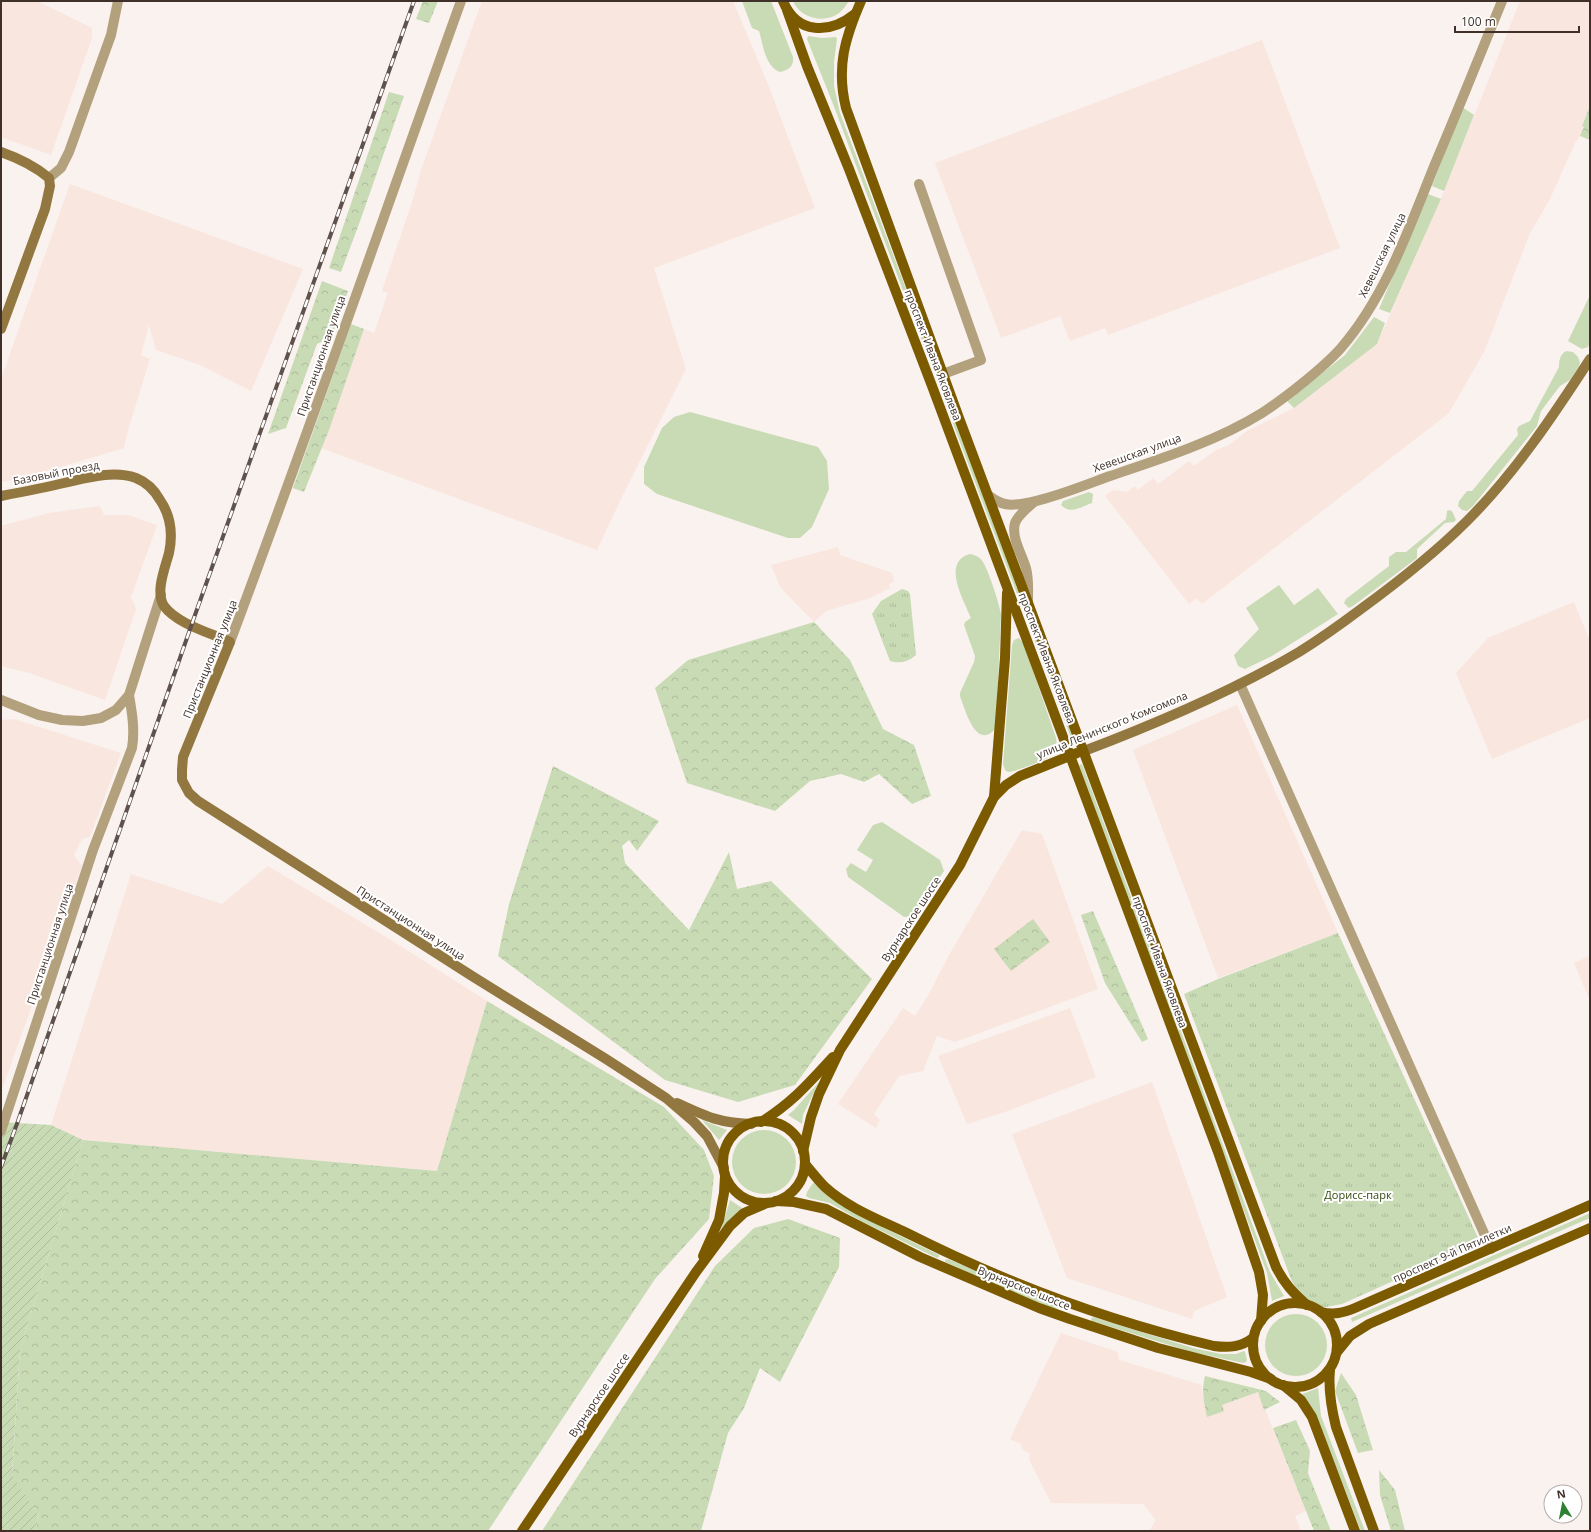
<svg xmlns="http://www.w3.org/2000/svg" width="1591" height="1532" font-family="'Open Sans',sans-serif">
  <defs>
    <pattern id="forest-crowns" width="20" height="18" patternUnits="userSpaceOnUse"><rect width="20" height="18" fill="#c8dbb5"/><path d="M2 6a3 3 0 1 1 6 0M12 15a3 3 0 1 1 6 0" fill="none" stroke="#adbc9c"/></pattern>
    <pattern id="park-tufts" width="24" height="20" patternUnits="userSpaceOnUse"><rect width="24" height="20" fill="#c8dbb5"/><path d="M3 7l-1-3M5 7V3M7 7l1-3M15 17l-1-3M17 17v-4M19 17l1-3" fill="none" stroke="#adbc9c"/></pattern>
    <pattern id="garden-furrows" width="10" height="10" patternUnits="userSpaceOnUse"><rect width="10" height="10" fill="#c8dbb5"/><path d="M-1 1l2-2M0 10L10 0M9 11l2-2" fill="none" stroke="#adbc9c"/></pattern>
  </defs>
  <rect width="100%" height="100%" fill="#faf2ef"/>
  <g fill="#f9e6de">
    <path d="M1,1H37L92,28V38L51,155L1,137Z"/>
    <path d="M482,1H733L769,87L815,208L654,268L686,369L620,501L597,550L321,448L364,329L374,333L388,293L382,291L413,199L422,167Z"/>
    <path d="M1520,1H1590V106L1582,125L1584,126L1580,136L1575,143L1550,199L1530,233L1485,350L1449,413L1202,604L1197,598L1189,604L1105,496L1113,490L1127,492L1135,486L1138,490L1153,478L1158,484L1189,461L1194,466L1216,450L1229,445L1247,431L1294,408L1377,344L1441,199Z"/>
    <path d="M1262,40L1340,248L1108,335L1105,328L1070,341L1060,316L1001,338L935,163Z"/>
    <path d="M70,184L303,269L251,391L200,365L156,350L149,325L141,355L150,359L128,430L124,448L27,477L1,482V379Z"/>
    <path d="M100,506L104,515H128L157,525L131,597L136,609L105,700L29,673L1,666V526L49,513Z"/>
    <path d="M838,547L840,555L892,573L894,582L889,584L890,588L870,598L826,611L814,622L781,588L771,565Z"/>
    <path d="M1574,602L1590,641V718L1492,759L1456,673L1488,638Z"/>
    <path d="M1237,705L1338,933L1218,978L1133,750Z"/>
    <path d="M14,719L121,753L90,837L82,839L74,855L82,866L1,1092V720Z"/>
    <path d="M1022,830L1042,834L1098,989L955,1042L937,1036L923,1071L899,1076L874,1114L880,1120L876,1128L838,1104L903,1008L915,1016L929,994L949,955Z"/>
    <path d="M268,866L391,940L487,1001L437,1171L83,1140L51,1125L131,874L222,904Z"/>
    <path d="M1590,956V1001L1574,963Z"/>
    <path d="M1070,1008L1096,1077L1005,1112L967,1124L938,1056Z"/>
    <path d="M1152,1082L1227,1297L1194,1311L1192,1319L1067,1278L1012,1134Z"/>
    <path d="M1061,1333L1118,1352L1119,1360L1202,1385L1203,1400L1222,1405L1258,1392L1306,1511L1295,1516L1301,1531H1149L1156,1520L1143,1504L1051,1503L1029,1459L1030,1454L1022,1449L1021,1444L1010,1439Z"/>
  </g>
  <g fill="#c8dbb5">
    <path d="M742,1H771L793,57C794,66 789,70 780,72C765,67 763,44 759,31L752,28Z"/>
    <path d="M793,1H849C845,7 841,13 834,16C819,23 799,16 793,1Z"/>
    <path d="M808,36L822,38L836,37L837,39L834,62V86L840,113L1076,742L1073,743L833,104L807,39Z"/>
    <path d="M1462,107L1474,115L1444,191L1432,186Z"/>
    <path d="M1428,194L1441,199L1390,313L1379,309Z"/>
    <path d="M1590,295V342L1588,347L1582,349L1568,341Z"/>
    <path d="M1374,317L1385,323L1377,344L1294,408L1287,401L1345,355Z"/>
    <path d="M1566,351L1573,352L1578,357L1580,363L1579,366L1570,380L1560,386L1541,411L1537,426L1473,506L1467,511L1462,510L1458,506L1459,501L1467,491H1472L1518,435L1517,429L1519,426L1530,421L1559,367C1559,361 1560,354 1566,351Z"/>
    <path d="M690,412L818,447L827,461L829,489L812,527L800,538H788L657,494L644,484V467L662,428L674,417Z"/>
    <path d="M1089,492L1093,494L1092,503C1080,507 1071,515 1061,505L1063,501Z"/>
    <path d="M1449,510L1452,511L1456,520L1454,522L1445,523L1417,549V558L1353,606L1349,608L1344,603L1346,599L1389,566V557L1396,552H1406L1446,519L1447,511Z"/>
    <path d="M970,554C975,555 980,557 983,562C989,572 999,603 1001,614L996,728C976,752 965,709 960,696V693L974,662L975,656L964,625L965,622L971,618C964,600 941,562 970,554Z"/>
    <path d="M1279,585L1294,605L1318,588L1338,614L1272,656L1245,669L1238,666L1234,655L1259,629L1246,608Z"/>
    <path d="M1019,638L1024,644L1056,738C1057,744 1057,750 1053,754C1047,760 1023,768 1014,771L1008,772L1005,770L1003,764L1012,645L1014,640Z"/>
    <path d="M1082,764L1270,1272L1284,1296L1272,1301L1267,1273L1079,765Z"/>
    <path d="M882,822L940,860L944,871L913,916L904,917L848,877L846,869L851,863L866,872L873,860L857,850L873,825Z"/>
    <path d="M819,1082L803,1115L802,1124L788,1115L794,1110Z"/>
    <path d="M702,1120L727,1130L719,1140Z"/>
    <circle cx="764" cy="1162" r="32"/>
    <path d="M813,1183H816L862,1217L939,1255V1257L937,1258L861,1221L830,1203L809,1198L806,1196L807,1192Z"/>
    <path d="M730,1200L742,1208L718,1240Z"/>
    <path d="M1590,1213V1218L1352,1322L1351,1318Z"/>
    <path d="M948,1259L1057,1305L1058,1308L1055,1309L998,1286L945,1262V1260Z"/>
    <circle cx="1296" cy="1345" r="31"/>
    <path d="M1093,1317L1193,1348L1221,1354H1236L1244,1351L1245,1352L1247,1360L1246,1362L1243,1363L1192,1352L1092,1321L1091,1319Z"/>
    <path d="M1318,1388L1321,1416L1365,1531H1361L1317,1418L1300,1395Z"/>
  </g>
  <g fill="url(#forest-crowns)">
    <path d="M423,1H438L429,23L416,19Z"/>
    <path d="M389,92L404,96L359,224L341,272L329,268Z"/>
    <path d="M1590,106V140L1580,136L1584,127L1582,126Z"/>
    <path d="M322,281L348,291L332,337L317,344L286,428L268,434Z"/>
    <path d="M351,324L364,329L329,430L304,492L293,488Z"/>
    <path d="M814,622L850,660L883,729L914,745L931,796L912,804L879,774L864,782L841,774L810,781L775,811L687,783L655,688L688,660Z"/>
    <path d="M553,766L659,821L637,851L629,840L622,846L625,863L689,930L729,852L737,889L771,881L872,979L795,1085L738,1102L665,1080L498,956L509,904Z"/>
    <path d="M1093,911L1148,1039L1142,1042L1105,983L1081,915Z"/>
    <path d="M1033,919L1050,942L1011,971L994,949Z"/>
    <path d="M487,1001L664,1107L704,1150L714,1176L709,1219L655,1279L488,1531H35L39,1515L12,1476L20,1350L83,1140L437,1171Z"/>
    <path d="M788,1219L840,1238L839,1267L780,1382L760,1368L744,1408L728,1433L701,1531H542L715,1266L754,1228Z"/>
    <path d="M1341,1373L1356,1395L1373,1450L1358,1453L1335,1391Z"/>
    <path d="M1205,1376L1266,1391L1280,1402L1264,1410L1258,1392L1222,1405L1224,1411L1207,1417C1204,1403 1201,1391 1205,1376Z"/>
    <path d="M1296,1420L1310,1451L1308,1473L1331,1531H1314L1273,1428Z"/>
    <path d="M1379,1470L1395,1490L1405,1531H1391L1380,1495Z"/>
  </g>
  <g fill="url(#park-tufts)">
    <path d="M902,589L908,591L910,594L916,655C908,662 900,664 890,661L872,614L881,601Z"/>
    <path d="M1338,933L1480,1242L1342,1304L1321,1308L1302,1300L1291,1279L1184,994L1218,979Z"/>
  </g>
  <path fill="url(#garden-furrows)" d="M1,1122L51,1125L83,1140L20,1350L12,1475L39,1515L35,1531H1Z"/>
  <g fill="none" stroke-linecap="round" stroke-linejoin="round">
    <g stroke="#b3a17d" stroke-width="10">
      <path d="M49,178L61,168L69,152L111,35L118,1"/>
      <path d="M919,184L981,360L943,374"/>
      <path d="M988,495C993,499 999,503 1005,504C1027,509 1087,484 1110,476C1161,459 1217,441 1262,413C1273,406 1283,398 1294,390C1310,377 1327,364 1341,348C1386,296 1409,228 1435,164C1458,110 1480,55 1502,1"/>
      <path d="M1028,600C1028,589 1029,579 1026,568C1022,554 1011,538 1015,523C1018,515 1027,508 1034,502"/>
      <path d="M230,642C310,429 384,215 461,1"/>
      <path d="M1240,684L1491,1249"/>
      <path d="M1,700L39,715L62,720L83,721L101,718L116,710L129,695L161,595"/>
      <path d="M1,1131L93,850L132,748C135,730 132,712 129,695"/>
    </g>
    <g stroke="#927840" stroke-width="10">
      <path d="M1,152C18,158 35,166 49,178L50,186L45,209L1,329"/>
      <path d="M1,496C22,492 43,488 64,483C87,478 113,470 136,478C146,482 155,491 160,500C171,516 173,534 169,553C165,568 155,592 164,606C177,624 211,633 230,642L183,757L182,770V780L189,793L198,801L472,976L606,1059L666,1098L694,1122L707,1136L724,1168"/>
      <path d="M1084,751C1158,723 1231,692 1299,652C1320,639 1341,624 1361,609C1398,582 1434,554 1467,521C1515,473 1553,416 1590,359"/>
      <path d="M677,1103C705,1116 719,1123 751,1124"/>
    </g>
    <g stroke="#7b5a00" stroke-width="10">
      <path d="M783,1C797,35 830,34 855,14"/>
      <path d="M861,1C845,38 836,67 846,108L959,418L1276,1267C1284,1283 1293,1293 1307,1305"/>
      <path d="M787,10L807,66L849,169L932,386L1218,1152L1259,1272L1263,1295L1261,1321"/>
      <path d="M994,797L1005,658L1007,593"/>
      <circle cx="764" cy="1162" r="41"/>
      <path d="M761,1122C792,1103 809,1083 833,1057"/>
      <path d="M803,1151L811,1117L819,1094L840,1050L960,865L994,797L1006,785L1020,776L1077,753"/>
      <path d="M805,1164C812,1172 818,1180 825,1187C848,1208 880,1220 907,1233C1004,1282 1108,1321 1214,1346C1229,1348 1241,1347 1253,1338"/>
      <path d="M776,1201L794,1202L826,1209L920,1257L1039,1308L1070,1319L1158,1348L1251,1372L1271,1379"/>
      <path d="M703,1256L719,1220L724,1193L725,1176"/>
      <circle cx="1295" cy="1345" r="42"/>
      <path d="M1321,1312C1334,1315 1343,1313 1355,1308L1590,1205"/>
      <path d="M1337,1352L1350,1336L1369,1324L1590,1228"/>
      <path d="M1330,1370C1328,1390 1331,1407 1336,1427L1374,1531"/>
      <path d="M1283,1385L1301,1400L1312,1417L1355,1531"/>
      <path d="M522,1531L696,1272L730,1226L744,1213L767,1203"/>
    </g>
    <defs>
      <path id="rail" d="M1,1167L18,1121L195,615L414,1"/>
    </defs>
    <use href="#rail" stroke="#5f514b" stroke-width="4"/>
    <use href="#rail" stroke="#fff" stroke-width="2.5" stroke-dasharray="8" stroke-linecap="butt"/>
  </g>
  <g text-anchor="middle" stroke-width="4" stroke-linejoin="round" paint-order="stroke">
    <g font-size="11" fill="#3f302a" stroke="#fff">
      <text transform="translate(1382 255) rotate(-64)" y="4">Хевешская улица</text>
      <text transform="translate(933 355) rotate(69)" y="4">проспект Ивана Яковлева</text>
      <text transform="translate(321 356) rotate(-71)" y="4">Пристанционная улица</text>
      <text transform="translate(1137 453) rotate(-20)" y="4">Хевешская улица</text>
      <text transform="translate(56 473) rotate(-11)" y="4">Базовый проезд</text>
      <text transform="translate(1047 658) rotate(69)" y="4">проспект Ивана Яковлева</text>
      <text transform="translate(210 659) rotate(-68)" y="4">Пристанционная улица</text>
      <text transform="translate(1112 725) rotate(-22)" y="4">улица Ленинского Комсомола</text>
      <text transform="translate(911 919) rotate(-57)" y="4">Вурнарское шоссе</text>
      <text transform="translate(411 923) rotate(33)" y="4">Пристанционная улица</text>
      <text transform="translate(50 944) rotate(-72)" y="4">Пристанционная улица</text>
      <text transform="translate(1160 962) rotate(70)" y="4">проспект Ивана Яковлева</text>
      <text transform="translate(1452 1253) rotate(-24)" y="4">проспект 9-й Пятилетки</text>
      <text transform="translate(1024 1288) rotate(22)" y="4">Вурнарское шоссе</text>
      <text transform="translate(599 1395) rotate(-56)" y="4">Вурнарское шоссе</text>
    </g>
    <g font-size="11" fill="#31490c" stroke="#fff">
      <text x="1358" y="1199">Дорисс-парк</text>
    </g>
  </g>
  <rect width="1591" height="1532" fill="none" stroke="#3f302a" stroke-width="4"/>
  <g transform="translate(1563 1504) rotate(350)"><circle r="19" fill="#ffffff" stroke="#b2acaa"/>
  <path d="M0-3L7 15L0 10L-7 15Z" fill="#2c8231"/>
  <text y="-6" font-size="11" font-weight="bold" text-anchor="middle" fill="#3f302a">N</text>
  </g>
  <path d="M1455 26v6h124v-6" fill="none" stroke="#3f302a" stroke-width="2"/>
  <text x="1461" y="26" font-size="12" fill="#3f302a" stroke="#ffffff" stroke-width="3" paint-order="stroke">100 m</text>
</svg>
